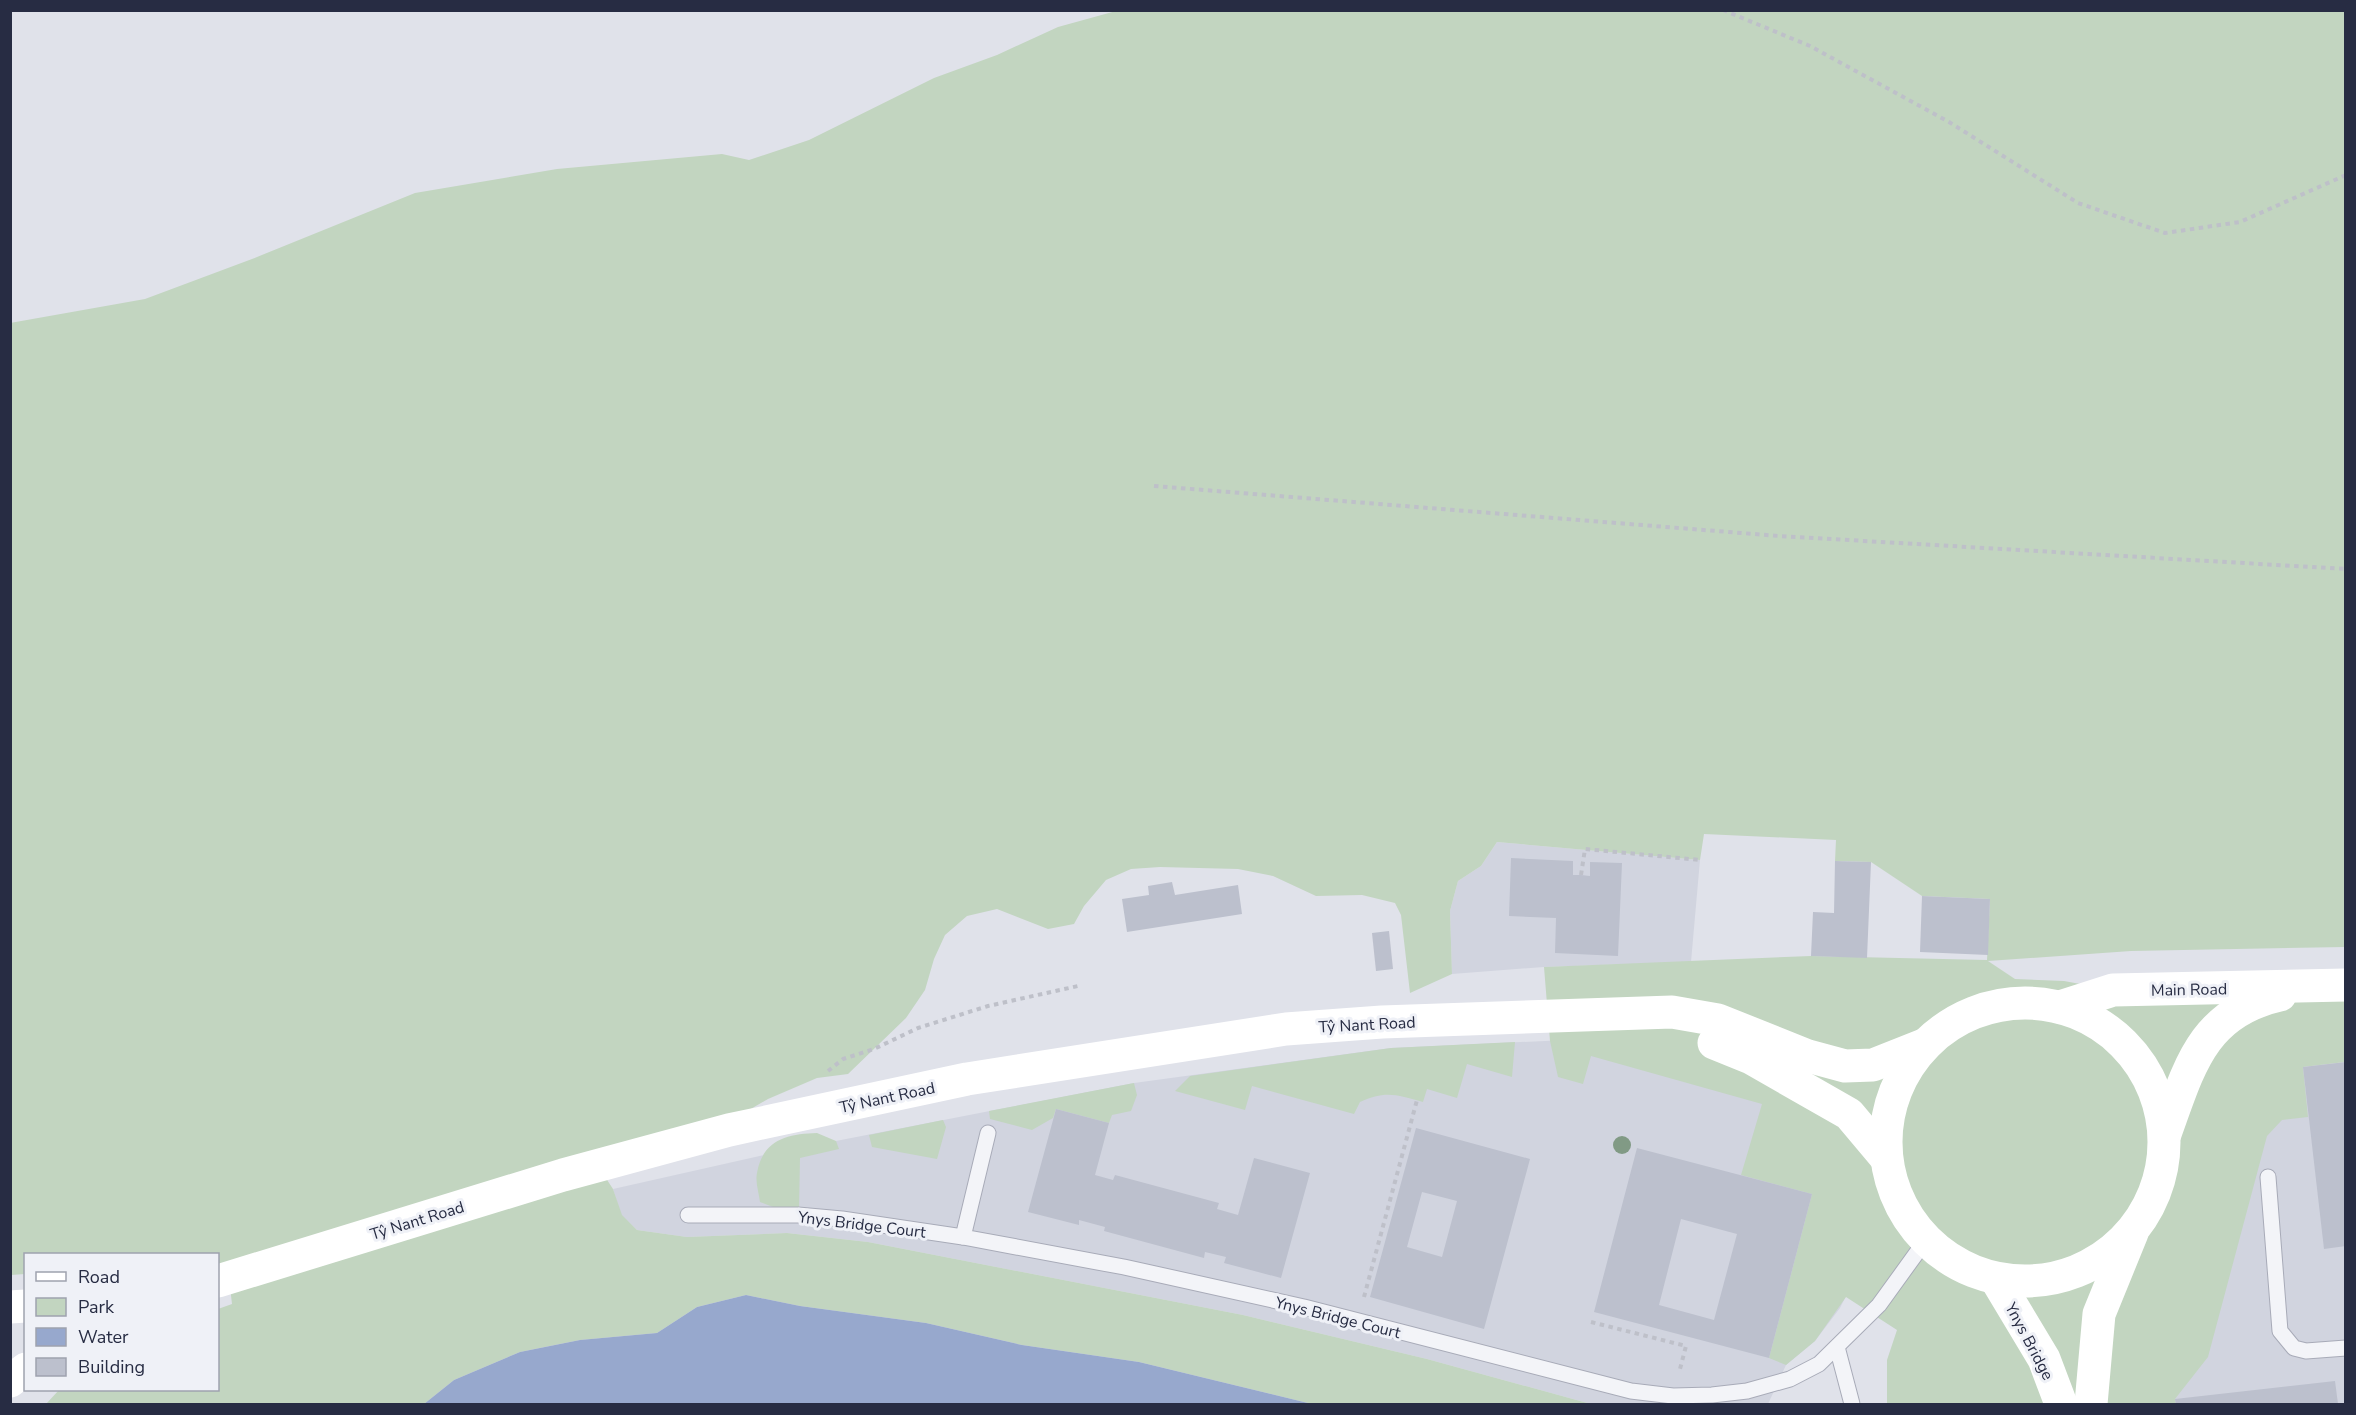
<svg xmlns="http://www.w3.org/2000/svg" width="2356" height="1415" font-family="'Nunito Sans',sans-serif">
  <rect width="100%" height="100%" fill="#e0e2ea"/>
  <g fill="#d1d4df">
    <path d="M1497,842L1700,860L1691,962L1544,967L1452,974L1450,911L1458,881L1481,866Z"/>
    <path d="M1609,1038L1768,1086L1855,1278L1840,1308L1815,1341L1786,1365L1768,1404H1591L1427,1359L1243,1315L868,1242L787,1233L687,1237L637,1230L621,1215L613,1189L764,1155L1134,1083L1391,1048Z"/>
    <path d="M2345,1062V1404H2152L2212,1169L2303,1067Z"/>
  </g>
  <g fill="#c2d5c0">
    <path d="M1116,11H2345V947L2131,951L1988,961L2015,979L2064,981L2113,990L2345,985V1062L2303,1067L2308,1117L2282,1120L2267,1136L2208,1357L2175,1399L2176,1404H1887V1360L1897,1330L1846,1297L1815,1341L1786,1365L1769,1358L1812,1194L1741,1175L1762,1104L1591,1056L1583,1084L1558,1077L1550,1041L1544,967L1811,956L1987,960L1990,899L1922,896L1871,862L1835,861L1836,840L1704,834L1700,860L1497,842L1481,866L1458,881L1450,911L1452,974L1410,993L1401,915L1395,903L1362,895L1316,896L1273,876L1238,869L1160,867L1131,869L1106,880L1084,906L1074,924L1048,929L997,909L967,916L945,935L934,959L925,990L906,1018L848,1074L817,1078L768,1099L730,1121L598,1166L613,1189L622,1215L637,1230L687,1237L787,1233L868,1242L1243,1315L1427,1359L1591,1404H1312L1139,1362L1022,1345L926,1323L800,1306L746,1295L697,1307L657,1333L580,1340L520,1352L454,1380L424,1404H46L59,1390H218V1309L232,1304L229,1278H218V1254H26L25,1274L11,1275L10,323L145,299L252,259L415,193L557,169L722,154L749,160L809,140L934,78L997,55L1058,27Z"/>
    <path d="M1515,1042L1512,1077L1467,1064L1457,1098L1427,1089L1423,1102C1398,1095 1385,1090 1360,1102L1354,1114L1252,1086L1245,1110L1175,1091L1190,1076L1391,1048Z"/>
    <path d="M1134,1083L1137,1095L1131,1111L1112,1115L1109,1123L1056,1109L1053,1118L1032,1130L990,1119L989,1111Z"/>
    <path d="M943,1120L946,1127L937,1159L872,1147L869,1135Z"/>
    <path d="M817,1133L836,1141L839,1149L800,1158L799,1210H781L760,1202C759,1193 755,1182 757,1173C763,1139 788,1134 817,1133Z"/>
  </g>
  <path fill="#97a8cd" d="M746,1295L800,1306L926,1323L1022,1345L1139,1362L1312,1404H424L454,1380L520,1352L580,1340L657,1333L697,1307Z"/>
  <g fill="#bcc0cd" fill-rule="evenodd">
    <path d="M1511,858L1573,861V875H1581L1590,876V862L1622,863L1618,956L1555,953L1556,918L1509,916Z"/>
    <path d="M1835,861L1871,862L1867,958L1811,956L1813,912L1834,913Z"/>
    <path d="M1172,882L1175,895L1238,885L1242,914L1127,932L1122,899L1149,895L1148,886Z"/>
    <path d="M1922,896L1990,899L1988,955L1920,952Z"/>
    <path d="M1389,931L1393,969L1376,971L1372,933Z"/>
    <path d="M2346,1062V1246L2324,1249L2303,1067Z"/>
    <path d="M1056,1109L1109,1123L1095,1175L1113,1180L1115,1175L1219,1203L1217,1209L1238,1215L1254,1158L1310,1173L1281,1278L1224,1263L1226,1257L1205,1252L1204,1258L1104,1231L1105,1227L1079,1220V1225L1028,1212Z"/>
    <path d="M1416,1128L1530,1159L1484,1329L1370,1297ZM1422,1192L1457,1201L1442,1257L1407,1247Z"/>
    <path d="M1637,1148L1812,1194L1769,1358L1594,1312ZM1681,1219L1737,1234L1714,1320L1659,1305Z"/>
    <path d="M2335,1381L2338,1404H2176L2175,1399Z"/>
  </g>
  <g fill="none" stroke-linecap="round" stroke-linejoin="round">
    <defs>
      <g id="lane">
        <path d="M2268,1177L2280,1331L2294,1348L2306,1351L2346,1348"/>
        <path d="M688,1215H798L842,1219L963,1237L1124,1267L1304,1307L1631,1391L1673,1396L1712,1395L1747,1391L1790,1379L1819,1364L1879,1305L1926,1240"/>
        <path d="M963,1237L988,1133"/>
        <path d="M1837,1347L1852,1404"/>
      </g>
    </defs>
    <use href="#lane" stroke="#a8abb8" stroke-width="17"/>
    <g stroke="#bec0c9" stroke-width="4" stroke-dasharray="4.5 4.5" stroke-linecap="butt">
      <path d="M1723,10L1810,46L1949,122L2078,203L2165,233L2240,222L2346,175"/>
      <path d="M1154,486L1779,536L2346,569"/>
      <path d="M1581,875L1585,849L1700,860"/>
      <path d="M828,1071L843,1059L874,1049L918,1028L988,1006L1078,986"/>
      <path d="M1364,1297L1417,1100"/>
      <path d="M1591,1322L1686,1346L1680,1369"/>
    </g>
    <use href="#lane" stroke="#f3f4f8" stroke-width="15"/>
    <g stroke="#fff" stroke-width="33">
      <circle cx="2025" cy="1142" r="139"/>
      <path d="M2060,1007L2113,990L2346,985"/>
      <path d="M1714,1043L1751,1058L1849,1114L1886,1158"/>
      <path d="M2165,1134C2189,1068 2202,1012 2280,995"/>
      <path d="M1996,1279L2044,1359L2061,1404"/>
      <path d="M218,1281L563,1175L729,1130L967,1079L1286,1029L1382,1022L1672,1012L1718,1020L1808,1056L1845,1066L1873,1065L1926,1044"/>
      <path d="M10,1307L26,1306"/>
      <path d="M10,1381L26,1369"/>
      <path d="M2091,1404L2099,1314L2132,1233"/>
    </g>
  </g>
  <circle fill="#819a85" cx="1622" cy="1145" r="9"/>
  <g text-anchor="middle" stroke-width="6" stroke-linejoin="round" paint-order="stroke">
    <g font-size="16" fill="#272c43" stroke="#eff1f7">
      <text transform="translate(2189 989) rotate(-1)" y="6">Main Road</text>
      <text transform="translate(1367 1024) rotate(-3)" y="6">Tŷ Nant Road</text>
      <text transform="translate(887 1097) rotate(-12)" y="6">Tŷ Nant Road</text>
      <text transform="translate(417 1220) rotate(-17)" y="6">Tŷ Nant Road</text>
      <text transform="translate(862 1224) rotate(7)" y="6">Ynys Bridge Court</text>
      <text transform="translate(1338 1317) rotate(14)" y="6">Ynys Bridge Court</text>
      <text transform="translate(2030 1341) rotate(62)" y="6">Ynys Bridge</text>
    </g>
  </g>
  <rect width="2356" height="1415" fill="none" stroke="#272c43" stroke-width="24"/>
  <rect x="24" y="1253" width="195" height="138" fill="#eff1f7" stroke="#9fa2af" stroke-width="1.5"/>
  <rect x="36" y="1272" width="30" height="9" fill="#ffffff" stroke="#9fa2af" stroke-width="1.5"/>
  <text x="78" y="1283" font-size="18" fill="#272c43">Road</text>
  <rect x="36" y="1298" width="30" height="18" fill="#c2d5c0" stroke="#9fa2af" stroke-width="1.5"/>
  <text x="78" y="1313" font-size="18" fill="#272c43">Park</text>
  <rect x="36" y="1328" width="30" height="18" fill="#97a8cd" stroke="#9fa2af" stroke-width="1.5"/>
  <text x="78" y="1343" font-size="18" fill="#272c43">Water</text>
  <rect x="36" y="1358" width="30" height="18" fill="#bcc0cd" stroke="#9fa2af" stroke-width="1.5"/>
  <text x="78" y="1373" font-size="18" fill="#272c43">Building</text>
</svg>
